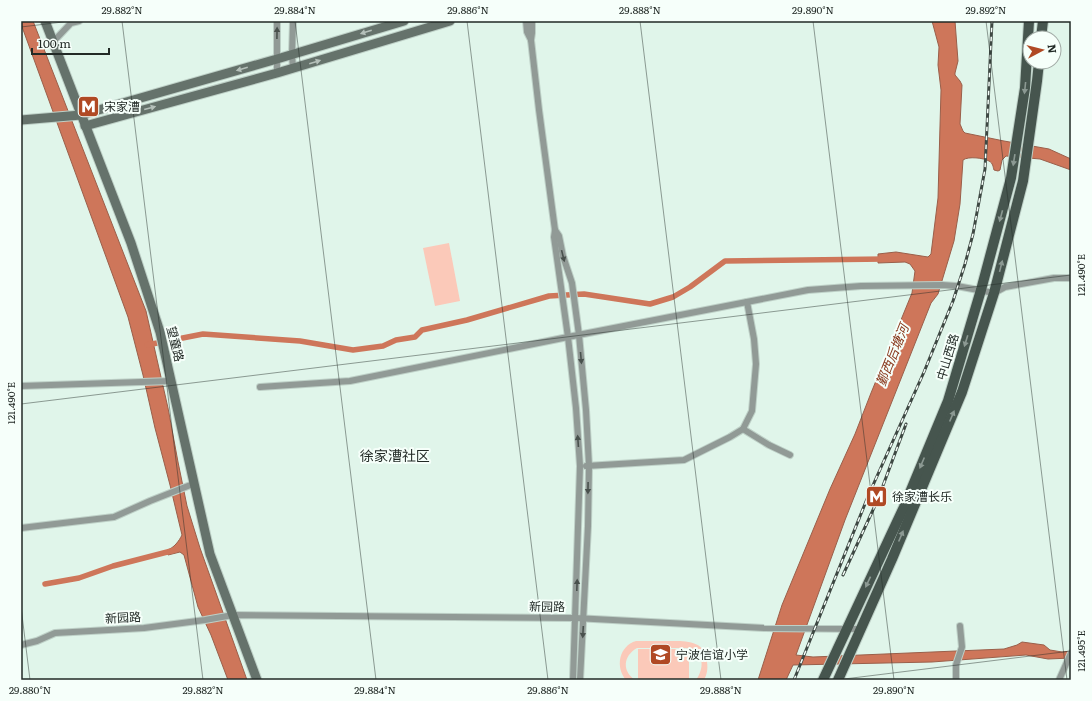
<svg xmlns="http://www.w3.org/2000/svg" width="1092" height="701" font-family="Literata,'Noto Sans SC',serif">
  <rect width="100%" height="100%" fill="#e0f5ea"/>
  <g fill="#fbc9b9">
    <path d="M449,243L460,301L435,306L423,248Z"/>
    <path d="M636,641C646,641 656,641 667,641C683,641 706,639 707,662C708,669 707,674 704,680H696C704,669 705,653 689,649V680H638V649H689L686,648H637C623,656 622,671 635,680H626C615,667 619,646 636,641Z"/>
  </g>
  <g fill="#ce765a" stroke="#9a5f4a">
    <path d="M21,21H33L146,311L168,408L178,462L187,506L200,548L247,680H228L211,635L198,607L184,555L180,552L168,555L167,550C174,548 179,541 182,535L170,485L155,428L143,375L128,317L21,24Z"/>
    <path d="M932,21H955L958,61L955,73V75L960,81L962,85L960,124L963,131L965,133L1004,141L1049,149L1071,159V170L1040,159L1006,156L1002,160L1000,170L998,171L994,170C993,167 993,163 989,161C984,158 968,156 963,160L960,204L954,241L938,294L931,303L845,520L796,655L813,657L1004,649L1017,645L1022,642L1044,645L1050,650L1062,652L1071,651V658L1048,659L1026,655L932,662L793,665L786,680H758L782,605L830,489L855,434L871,393L912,293L915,271L910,264L905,262L878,263V254L896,252L928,257L931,254L938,198L941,90L938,65L939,47Z"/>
  </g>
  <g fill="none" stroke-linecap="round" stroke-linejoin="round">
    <g stroke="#ce765a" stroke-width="5.5">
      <path d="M147,345L203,334L300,341L353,350L383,346L396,340L415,337L422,330L467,320L549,296L584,294L650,304L673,297L690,287L725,261L886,259"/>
      <path d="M45,584L79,578L113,566L175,550"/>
    </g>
    <defs>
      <g id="street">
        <path d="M526,21L527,32L531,40L539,110L555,230L554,237L568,337L576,408L580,466L573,680"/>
        <path d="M531,40L532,33V21"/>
        <path d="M53,42L71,23L79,21"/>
        <path d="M293,68L292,55L293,21"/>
        <path d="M277,73V21"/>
        <path d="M555,230L559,236L563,256L572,283L579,335L586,410L589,466L588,526L580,680"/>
        <path d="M21,386L171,381"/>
        <path d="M260,387L350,381L568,337L808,290L861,286L942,285L957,286L994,293L1005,287L1054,278H1071"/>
        <path d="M743,429L769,445L790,455"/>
        <path d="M586,466L684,460L730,437L743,429L752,411L756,364L754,339L747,302"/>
        <path d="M21,528L114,517L150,501L193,484"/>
        <path d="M21,645L37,641L55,633L144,628L205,620L233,615L575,618L764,628L860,629"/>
        <path d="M956,680V665L962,647L960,626"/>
        <path d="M1059,680L1071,653"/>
      </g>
      <g id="secondary">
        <path d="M45,21L131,243L160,332L210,554L257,680"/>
        <path d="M21,120L81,115L277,59L404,21"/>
        <path d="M85,126L277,73L450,21"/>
      </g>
      <g id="primary">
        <path d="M1041,38L1043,21"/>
        <path d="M823,680L904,507L948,401L981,290L1011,178L1025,88L1029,21"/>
        <path d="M838,680L892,559L962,392L994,293L1023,181L1037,81L1039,62"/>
      </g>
    </defs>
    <use href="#street" stroke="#bed0c7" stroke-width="8"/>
    <use href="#secondary" stroke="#bed0c7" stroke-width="11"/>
    <use href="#primary" stroke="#bed0c7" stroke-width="12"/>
    <use href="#street" stroke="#919a96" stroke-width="6"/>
    <use href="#secondary" stroke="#65726b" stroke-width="9"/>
    <use href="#primary" stroke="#46554e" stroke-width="10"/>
    <defs>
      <g id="rail">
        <path d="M843,575L878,499L906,424"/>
        <path d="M794,680L869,494L924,372L953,301L965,264L973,234L985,169L992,21"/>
      </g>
    </defs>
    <use href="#rail" stroke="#3e4843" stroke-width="3"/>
    <use href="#rail" stroke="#f6fffa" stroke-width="1.5" stroke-dasharray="4.5" stroke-linecap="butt"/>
  </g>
  <defs><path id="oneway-solid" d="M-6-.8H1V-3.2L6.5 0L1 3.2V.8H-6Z"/></defs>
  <g fill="#b5c0ba">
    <use href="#oneway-solid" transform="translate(366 32) rotate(163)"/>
    <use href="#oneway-solid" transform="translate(315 62) rotate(-17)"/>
    <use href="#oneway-solid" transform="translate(242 69) rotate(164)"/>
    <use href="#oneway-solid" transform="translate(150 108) rotate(-15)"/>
  </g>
  <g fill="#49514d">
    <use href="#oneway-solid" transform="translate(277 33) rotate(-89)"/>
    <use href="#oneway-solid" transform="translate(563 256) rotate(76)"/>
    <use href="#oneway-solid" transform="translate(581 358) rotate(85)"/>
    <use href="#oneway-solid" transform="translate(578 441) rotate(-94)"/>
    <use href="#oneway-solid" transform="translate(588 488) rotate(91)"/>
    <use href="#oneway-solid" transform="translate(577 585) rotate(-88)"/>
    <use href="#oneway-solid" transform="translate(583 632) rotate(93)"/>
  </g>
  <g fill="#8c9993">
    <use href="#oneway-solid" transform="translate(1025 88) rotate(96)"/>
    <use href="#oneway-solid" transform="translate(1014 160) rotate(99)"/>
    <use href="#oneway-solid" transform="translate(1001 216) rotate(105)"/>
    <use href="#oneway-solid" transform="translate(1001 266) rotate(-76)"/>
    <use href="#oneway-solid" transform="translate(966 341) rotate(107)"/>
    <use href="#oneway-solid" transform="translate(952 416) rotate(-67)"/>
    <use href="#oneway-solid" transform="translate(922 463) rotate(113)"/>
    <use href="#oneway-solid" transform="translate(901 536) rotate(-67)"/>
    <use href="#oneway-solid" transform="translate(868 582) rotate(115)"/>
  </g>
  <path fill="none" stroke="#222a26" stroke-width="1" stroke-opacity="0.45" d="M122,21L203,680M295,21L376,680M467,21L548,680M640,21L721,680M813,21L894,680M986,21L1067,680M21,27L71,21M21,404L1071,275M21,607L30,680M836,680L1071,651"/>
  <defs>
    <symbol id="metro-square" viewBox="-11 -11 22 22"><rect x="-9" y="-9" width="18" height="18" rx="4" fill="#b04924" stroke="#f6fffa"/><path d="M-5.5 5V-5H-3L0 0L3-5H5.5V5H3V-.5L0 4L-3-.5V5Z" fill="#fff"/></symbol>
    <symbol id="school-square" viewBox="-11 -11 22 22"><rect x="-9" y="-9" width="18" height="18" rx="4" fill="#b04924" stroke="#f6fffa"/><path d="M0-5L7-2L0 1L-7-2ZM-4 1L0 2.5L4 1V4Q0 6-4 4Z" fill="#fff"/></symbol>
  </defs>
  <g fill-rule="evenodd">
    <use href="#metro-square" x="76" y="94" width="25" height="25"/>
    <use href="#metro-square" x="864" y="484" width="25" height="25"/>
    <use href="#school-square" x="648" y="642" width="25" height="25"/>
  </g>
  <g text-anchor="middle" stroke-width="4" stroke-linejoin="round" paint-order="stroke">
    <g font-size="12" fill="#222a26" stroke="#f6fffa" text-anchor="start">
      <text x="104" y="111">宋家漕</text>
      <text x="892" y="501">徐家漕长乐</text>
      <text x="676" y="659">宁波信谊小学</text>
    </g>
    <g font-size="12" fill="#222a26" stroke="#f6fffa">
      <text transform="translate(175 344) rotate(76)" y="4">望童路</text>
      <text transform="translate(948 357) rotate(-73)" y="4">中山西路</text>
      <text transform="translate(547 607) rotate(1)" y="4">新园路</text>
      <text transform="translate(123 618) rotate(-3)" y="4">新园路</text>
    </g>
    <g font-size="13" font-style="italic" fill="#88371b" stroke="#f6fffa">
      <text transform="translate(892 355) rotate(-68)" y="5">鄞西后塘河</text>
    </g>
    <g font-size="14" fill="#222a26" stroke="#f6fffa">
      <text x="395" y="461">徐家漕社区</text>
    </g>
  </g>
  <rect width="1092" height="701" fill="none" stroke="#f6fffa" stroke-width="44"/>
  <g transform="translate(1042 50) rotate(83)"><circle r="19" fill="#f6fffa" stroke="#a1aaa5"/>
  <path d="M0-3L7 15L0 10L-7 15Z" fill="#b04924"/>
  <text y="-6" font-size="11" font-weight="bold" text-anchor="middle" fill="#222a26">N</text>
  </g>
  <path d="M32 48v6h77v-6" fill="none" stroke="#222a26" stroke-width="2"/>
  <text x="38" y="48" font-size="12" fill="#222a26" stroke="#f6fffa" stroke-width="3" paint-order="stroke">100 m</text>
  <rect x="22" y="22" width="1048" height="657" fill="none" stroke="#222a26" stroke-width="1.5"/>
  <g font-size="10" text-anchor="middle" fill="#222a26">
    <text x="122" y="14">29.882°N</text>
    <text x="295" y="14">29.884°N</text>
    <text x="468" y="14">29.886°N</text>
    <text x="640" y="14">29.888°N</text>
    <text x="813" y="14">29.890°N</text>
    <text x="986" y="14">29.892°N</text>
    <text transform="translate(1081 275) rotate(-90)" y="4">121.490°E</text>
    <text transform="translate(11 403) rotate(-90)" y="4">121.490°E</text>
    <text transform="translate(1081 651) rotate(-90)" y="4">121.495°E</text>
    <text x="30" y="694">29.880°N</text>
    <text x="203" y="694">29.882°N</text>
    <text x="375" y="694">29.884°N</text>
    <text x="548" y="694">29.886°N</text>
    <text x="721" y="694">29.888°N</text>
    <text x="894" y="694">29.890°N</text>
  </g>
</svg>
